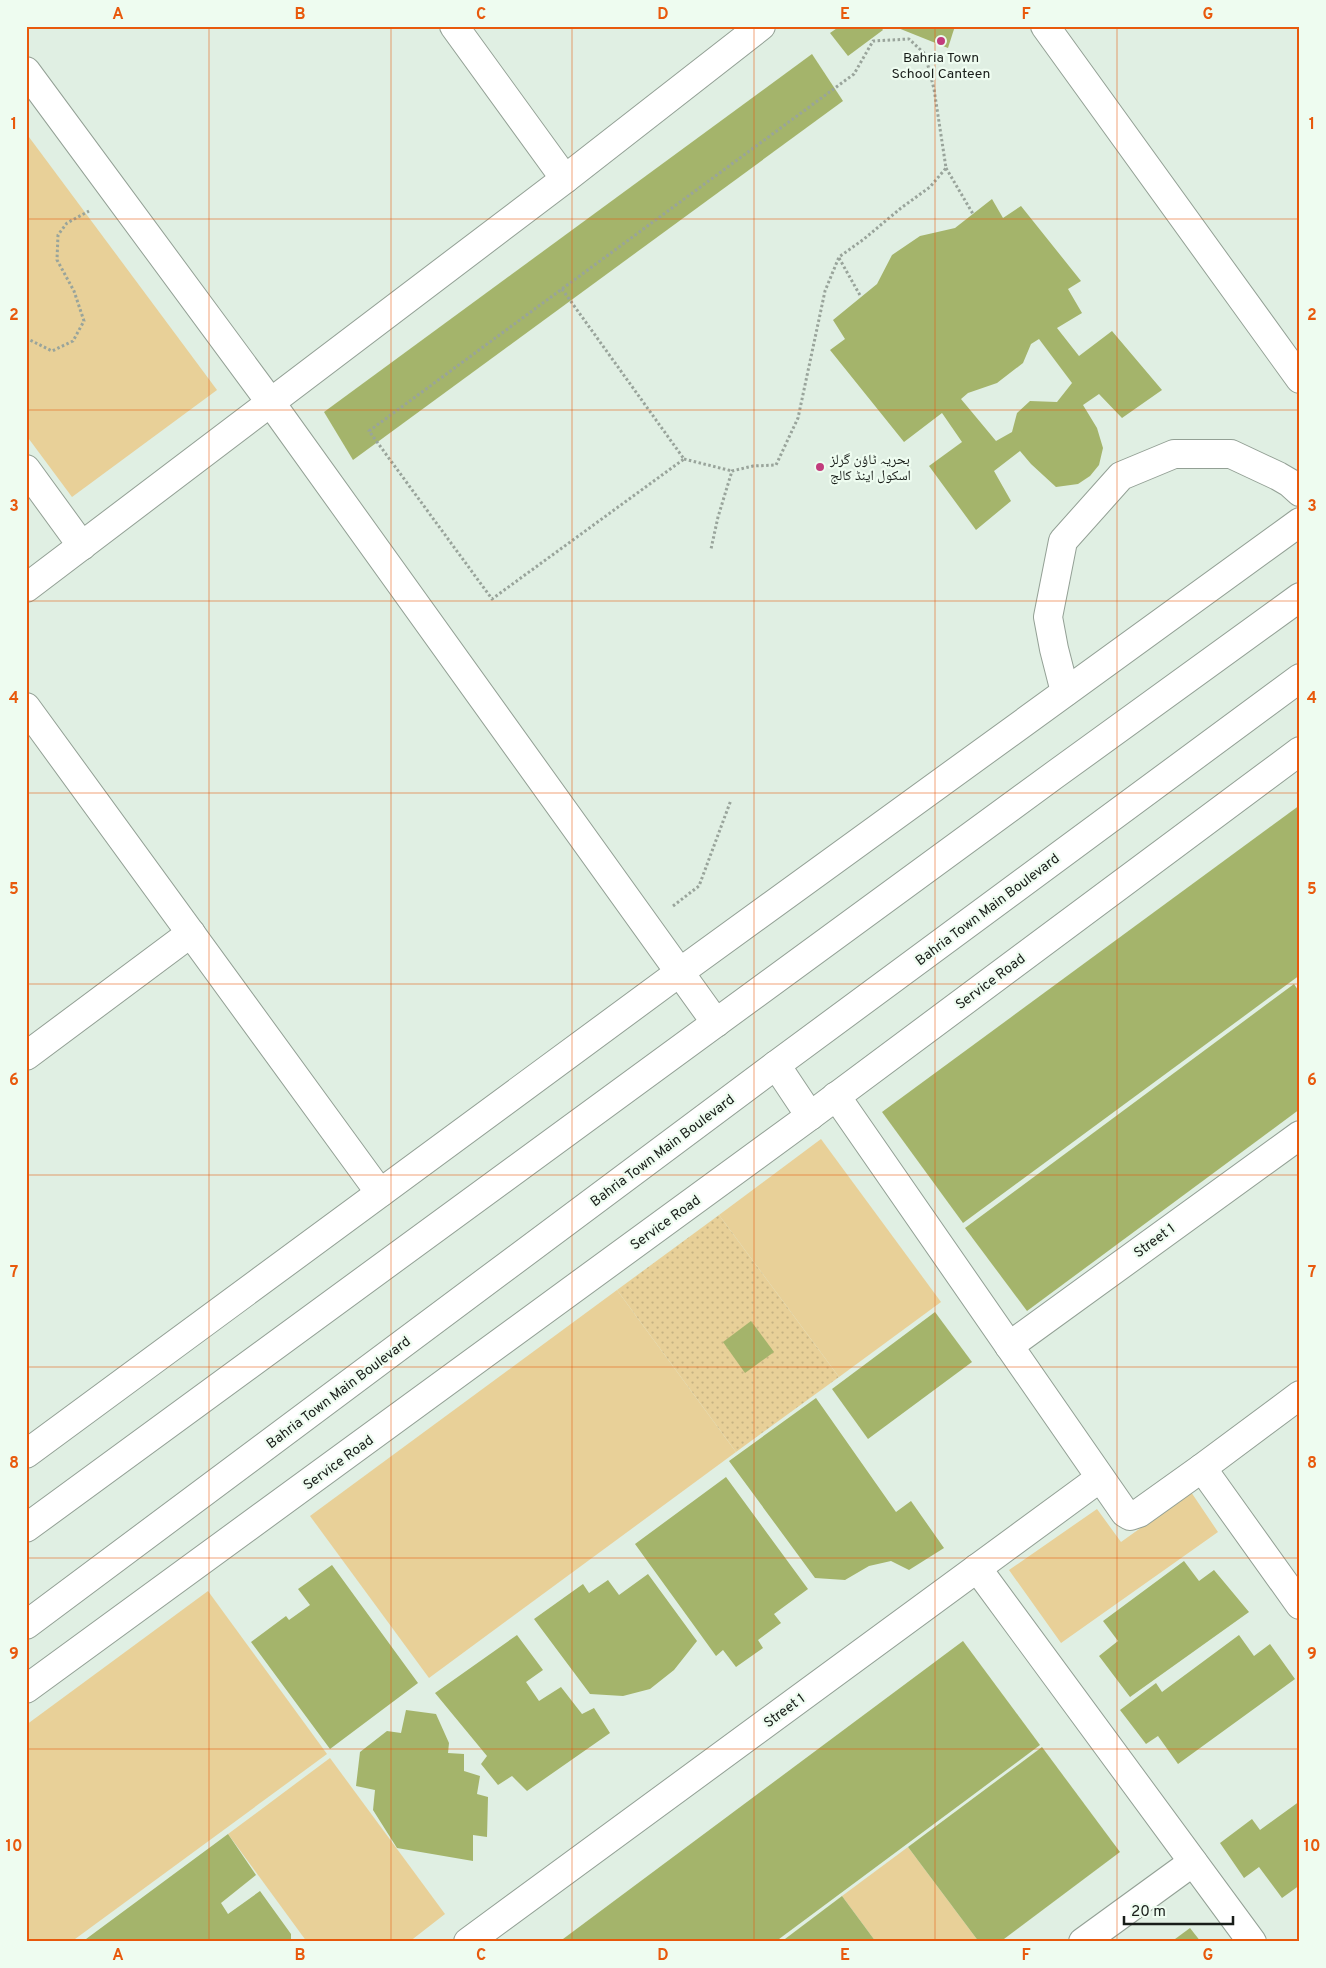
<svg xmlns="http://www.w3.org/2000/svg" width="1326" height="1968" font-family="Overpass,'Noto Naskh Arabic',sans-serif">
  <defs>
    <pattern id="garden-dots" width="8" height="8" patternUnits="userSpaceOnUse" patternTransform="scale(1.25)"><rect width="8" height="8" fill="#e8d098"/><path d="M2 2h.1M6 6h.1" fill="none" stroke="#c6b282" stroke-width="1.8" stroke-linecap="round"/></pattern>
  </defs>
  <rect width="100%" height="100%" fill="#e0efe3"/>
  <g fill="#e8d098">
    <path d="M26,133L217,390L72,497L26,435Z"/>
    <path d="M821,1139L941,1302L839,1377L719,1215Z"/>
    <path d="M617,1290L736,1452L429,1678L310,1516Z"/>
    <path d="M1191,1492L1218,1532L1061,1643L1009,1570L1097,1509L1121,1542Z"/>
    <path d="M208,1591L327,1754L71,1942H26V1725Z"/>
    <path d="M330,1758L445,1914L409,1942H307L228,1834Z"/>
    <path d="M908,1847L979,1942H876L842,1896Z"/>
  </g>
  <path fill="url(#garden-dots)" d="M719,1215L839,1377L736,1452L617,1290Z"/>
  <g fill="#a4b46b" fill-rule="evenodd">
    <path d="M840,26H880L883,30L848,56L830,33Z"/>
    <path d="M893,26H955L948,48Z"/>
    <path d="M812,54L843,101L353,460L324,412Z"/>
    <path d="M992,199L1003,218L1021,206L1081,281L1068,289L1082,313L1057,328L1079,356L1112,331L1162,390L1122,418L1099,394L1083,405L1097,428L1103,448L1099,465L1090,476L1078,484L1056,487L1031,464L1020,451L994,471L1011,501L976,530L929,466L962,442L942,413L904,442L830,350L845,339L833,320L877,284L892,255L920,236L955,228ZM1039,339L1072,383L1057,402L1030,401L1017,413L1012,432L996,441L961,399L968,393L997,383L1023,363L1031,344Z"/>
    <path d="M1300,805V975L963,1223L882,1112Z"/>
    <path d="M1294,984L1300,993V1109L1027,1311L965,1228Z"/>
    <path d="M935,1312L972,1362L868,1439L832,1389Z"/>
    <path d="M751,1321L774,1352L745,1373L723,1342Z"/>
    <path d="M816,1398L896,1512L911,1501L944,1548L909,1570L891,1561L869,1566L845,1580L815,1578L729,1461Z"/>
    <path d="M726,1477L808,1589L774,1614L781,1623L758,1640L763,1648L736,1667L723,1650L716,1656L635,1544Z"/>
    <path d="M1184,1561L1199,1581L1214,1570L1249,1612L1130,1697L1099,1656L1118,1641L1103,1621Z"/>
    <path d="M332,1565L418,1683L330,1749L251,1642L286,1616L289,1620L310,1605L298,1589Z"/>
    <path d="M648,1574L697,1641L674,1670L650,1689L623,1696L590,1694L534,1619L583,1584L589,1593L608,1580L619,1595Z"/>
    <path d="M517,1635L543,1670L526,1682L539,1701L561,1687L582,1714L594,1708L610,1733L527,1791L512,1776L498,1785L481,1764L487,1756L435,1693Z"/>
    <path d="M1239,1635L1254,1656L1270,1644L1295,1679L1178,1764L1158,1736L1146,1744L1120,1710L1156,1683L1162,1692Z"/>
    <path d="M963,1641L1040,1745L973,1795L775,1942H559Z"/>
    <path d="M406,1710L436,1714L449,1743L448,1753L464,1754V1771L480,1776L477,1794L488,1797L487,1837L473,1835V1861L397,1848L373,1810L375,1790L356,1786L360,1752L387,1731L401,1733Z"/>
    <path d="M1042,1747L1120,1852L1000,1942H979L908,1847Z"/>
    <path d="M1300,1801V1885L1282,1898L1259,1867L1244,1878L1220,1843L1252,1819L1260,1830Z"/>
    <path d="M228,1834L256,1875L221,1903L228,1914L260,1891L291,1934V1942H82Z"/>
    <path d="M842,1896L876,1942H781Z"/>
    <path d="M1190,1928L1201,1942H1171Z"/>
  </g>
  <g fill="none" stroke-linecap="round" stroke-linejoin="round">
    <defs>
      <g id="minor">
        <path d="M454,26L565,179"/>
        <path d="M1045,26L1300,379"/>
        <path d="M26,71L271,403L716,1023"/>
        <path d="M26,469L82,546"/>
        <path d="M26,588L565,179L761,26"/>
        <path d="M1065,692L1054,649L1048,617L1063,541L1121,476L1174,454H1231L1278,476L1290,483L1300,492"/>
        <path d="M26,707L380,1193"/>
        <path d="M26,1056L191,933"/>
        <path d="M776,1065L810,1116"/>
        <path d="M836,1096L1125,1513L1130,1516L1139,1513L1202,1468L1300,1395"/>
        <path d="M1009,1346L1300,1135"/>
        <path d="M26,1454L680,972L1300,522"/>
        <path d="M1202,1468L1300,1605"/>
        <path d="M977,1568L1252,1942"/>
        <path d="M26,1689L810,1116L1300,751"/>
        <path d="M468,1942L1100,1478"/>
        <path d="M1083,1942L1193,1862"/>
      </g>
      <g id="major">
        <path d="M26,1528L1053,776L1300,597"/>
        <path d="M26,1625L776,1065L1300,678"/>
      </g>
    </defs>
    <use href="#minor" stroke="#93a095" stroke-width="30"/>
    <use href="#major" stroke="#93a095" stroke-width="30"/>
    <g stroke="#99a49b" stroke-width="3" stroke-dasharray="2.5 2.5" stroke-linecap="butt">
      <path d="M946,168L973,214"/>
      <path d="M839,258L861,297"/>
      <path d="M562,289L684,459L492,599L369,431L854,74L873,41L909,39L925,54L934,89L946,168L930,187L901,208L864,239L839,257L825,291L798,418L776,465L753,466L732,471L718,517L711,549"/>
      <path d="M26,338L52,351L73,341L84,321L74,291L57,260L58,235L67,223L89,211"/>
      <path d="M684,459L732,471"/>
      <path d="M673,906L699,886L731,800"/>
    </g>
    <use href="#minor" stroke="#fff" stroke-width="28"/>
    <use href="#major" stroke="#fff" stroke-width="28"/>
  </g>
  <path fill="none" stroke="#e8590c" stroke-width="1" stroke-opacity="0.55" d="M209,26V1942M391,26V1942M572,26V1942M754,26V1942M935,26V1942M1117,26V1942M26,219H1300M26,410H1300M26,601H1300M26,793H1300M26,984H1300M26,1175H1300M26,1367H1300M26,1558H1300M26,1749H1300"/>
  <g fill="#c23c7d" stroke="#eefcf0" stroke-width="2">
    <circle cx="941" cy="41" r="5"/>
    <circle cx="820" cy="467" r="5"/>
  </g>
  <g text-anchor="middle" stroke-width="4.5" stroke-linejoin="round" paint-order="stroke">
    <g font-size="14" fill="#181d19" stroke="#eefcf0">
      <text x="941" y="62">Bahria Town<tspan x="941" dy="16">School Canteen</tspan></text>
      <text x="830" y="464" text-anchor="start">بحریہ ٹاؤن گرلز<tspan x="830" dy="16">اسکول اینڈ کالج</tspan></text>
    </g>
    <g font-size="14" fill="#181d19" stroke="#eefcf0">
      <text transform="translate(987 909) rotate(-37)" y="5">Bahria Town Main Boulevard</text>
      <text transform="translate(990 981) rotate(-37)" y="5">Service Road</text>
      <text transform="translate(662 1150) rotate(-37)" y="5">Bahria Town Main Boulevard</text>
      <text transform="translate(665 1222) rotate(-36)" y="5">Service Road</text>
      <text transform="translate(1154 1240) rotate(-36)" y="5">Street 1</text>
      <text transform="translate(338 1392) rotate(-37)" y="5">Bahria Town Main Boulevard</text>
      <text transform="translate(338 1462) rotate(-36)" y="5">Service Road</text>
      <text transform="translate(784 1710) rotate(-36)" y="5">Street 1</text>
    </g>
  </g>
  <rect width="1326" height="1968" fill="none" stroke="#eefcf0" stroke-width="55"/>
  <path d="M1124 1916v8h109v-8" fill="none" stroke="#181d19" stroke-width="2.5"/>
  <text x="1131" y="1916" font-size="15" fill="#181d19" stroke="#eefcf0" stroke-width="4" paint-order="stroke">20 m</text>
  <rect x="28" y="28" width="1270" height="1912" fill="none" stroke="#e8590c" stroke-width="2"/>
  <g font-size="16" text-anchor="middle" font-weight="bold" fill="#e8590c">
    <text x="118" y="19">A</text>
    <text x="300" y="19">B</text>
    <text x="481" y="19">C</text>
    <text x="663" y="19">D</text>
    <text x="845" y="19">E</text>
    <text x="1026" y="19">F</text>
    <text x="1208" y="19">G</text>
    <text x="14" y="129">1</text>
    <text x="1312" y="129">1</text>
    <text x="14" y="320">2</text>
    <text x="1312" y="320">2</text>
    <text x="14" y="511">3</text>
    <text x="1312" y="511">3</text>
    <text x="14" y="703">4</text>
    <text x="1312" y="703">4</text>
    <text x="14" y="894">5</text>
    <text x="1312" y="894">5</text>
    <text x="14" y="1085">6</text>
    <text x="1312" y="1085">6</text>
    <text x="14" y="1277">7</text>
    <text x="1312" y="1277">7</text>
    <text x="14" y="1468">8</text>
    <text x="1312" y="1468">8</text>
    <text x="14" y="1659">9</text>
    <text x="1312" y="1659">9</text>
    <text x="14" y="1851">10</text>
    <text x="1312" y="1851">10</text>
    <text x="118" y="1960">A</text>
    <text x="300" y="1960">B</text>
    <text x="481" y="1960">C</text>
    <text x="663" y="1960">D</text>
    <text x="845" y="1960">E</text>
    <text x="1026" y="1960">F</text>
    <text x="1208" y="1960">G</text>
  </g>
</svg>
